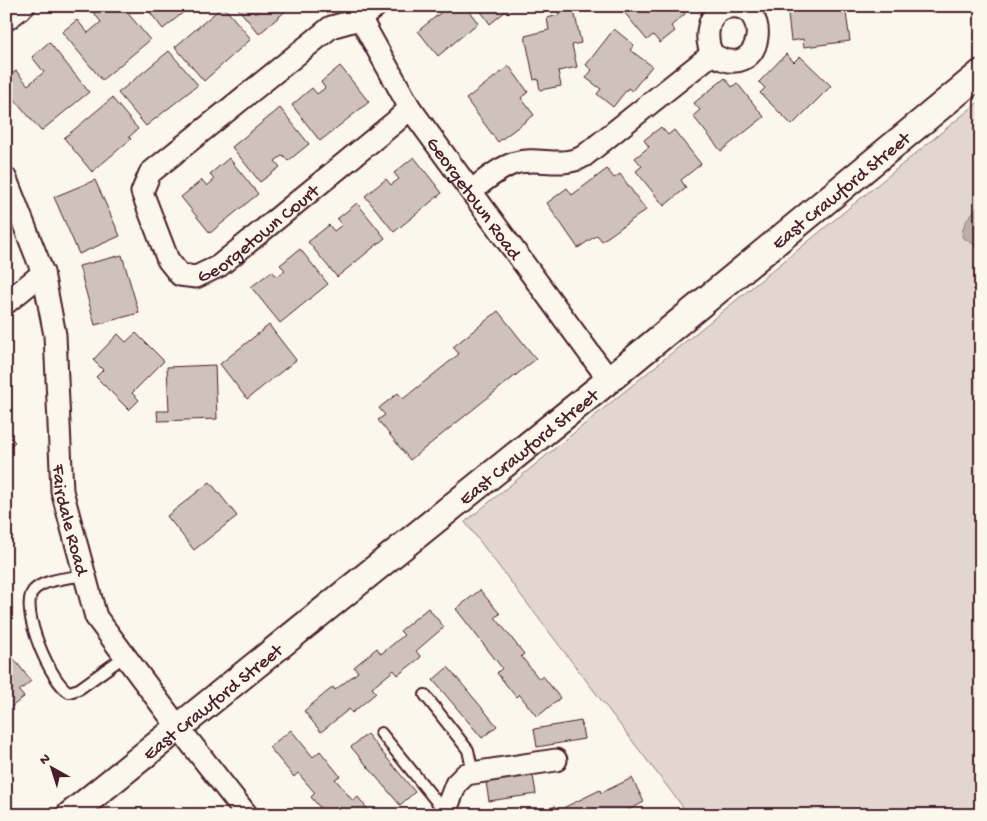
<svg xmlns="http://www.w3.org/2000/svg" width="987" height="821" font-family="'Gochi Hand',sans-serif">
  <rect width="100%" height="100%" fill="#fbf7ec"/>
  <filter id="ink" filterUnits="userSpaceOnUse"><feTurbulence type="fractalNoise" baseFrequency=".02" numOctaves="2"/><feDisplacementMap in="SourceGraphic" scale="10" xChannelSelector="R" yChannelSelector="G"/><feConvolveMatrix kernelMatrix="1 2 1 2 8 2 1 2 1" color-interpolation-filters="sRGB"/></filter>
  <g filter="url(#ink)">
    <path fill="#e2d7d0" stroke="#967b7e" d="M981,100V815H689L465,522Z"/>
    <path fill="#bfadaa" stroke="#907477" d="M981,204V253L975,245L962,237C962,222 971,214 981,204Z"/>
    <g fill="#cfc2bc" stroke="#4a1f2b">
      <path d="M94,6H122L150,40L102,80L62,32L77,20L88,33L101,22L91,9Z"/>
      <path d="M145,6H191L163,29Z"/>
      <path d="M223,6L251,39L204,81L175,47Z"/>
      <path d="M236,6H296L290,11L288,9L259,34Z"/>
      <path d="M449,6H465L478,23L438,56L418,31Z"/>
      <path d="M477,6H512L490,24Z"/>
      <path d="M573,6L581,43L572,45L577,67L558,71L561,86L540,90L538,79L534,80L525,36L549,30L547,18L559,15L557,8Z"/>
      <path d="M619,6H679L685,14L671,26L675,31L660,43L653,35L647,40Z"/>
      <path d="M787,6H841L842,14L846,13L850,41L804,47L803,39L791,41Z"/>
      <path d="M614,29L634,45L630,50L652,66L632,91L628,88L613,107L597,94L601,89L586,78L592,70L586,65Z"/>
      <path d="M49,42L89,92L41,131L6,89V78L16,71L28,85L44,72L32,57Z"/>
      <path d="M169,51L198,85L146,126L118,93Z"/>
      <path d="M786,54L794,62L800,56L831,86L792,125L760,93L765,88L759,82Z"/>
      <path d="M340,66L369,102L320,141L292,105L312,88L317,94L325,88L321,82Z"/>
      <path d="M509,66L528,92L521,98L534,115L498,142L466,99Z"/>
      <path d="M725,78L732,87L737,83L764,117L721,151L693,116L700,110L694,103Z"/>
      <path d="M112,98L138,129L129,137L131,139L92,172L64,138Z"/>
      <path d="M280,108L309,144L288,161L283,155L275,161L280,167L260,182L232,147Z"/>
      <path d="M661,127L668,135L674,130L701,164L681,180L686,188L664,206L636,171L642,166L635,158L649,147L644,140Z"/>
      <path d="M414,157L442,193L394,232L365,196L386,179L391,185L399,179L394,173Z"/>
      <path d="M229,158L258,194L210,233L181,197L202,180L207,186L214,180L210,174Z"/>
      <path d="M607,169L614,178L620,174L646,210L602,241L597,235L578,248L547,203L567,188L572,195Z"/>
      <path d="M95,180L120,236L79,254L54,197Z"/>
      <path d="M357,203L385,238L337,277L308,242L329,225L334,231L342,225L337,219Z"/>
      <path d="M300,249L328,284L280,323L251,287L272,271L277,277L285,270L280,265Z"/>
      <path d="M122,255L139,313L95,325L79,266Z"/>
      <path d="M498,311L536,359L410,460L378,420L385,415L379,408L398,393L403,399L459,354L453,347Z"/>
      <path d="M269,325L296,360L247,399L220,364Z"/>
      <path d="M136,333L164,361L132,393L139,400L129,410L96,377L103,370L93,360L118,334L126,342Z"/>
      <path d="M215,365L217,419L158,421L157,411H169L167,367Z"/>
      <path d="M6,432L15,442L6,449Z"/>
      <path d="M210,482L237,516L194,550L167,516Z"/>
      <path d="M480,590L500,614L495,617L524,654L521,656L539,679L543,676L560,698L537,717L519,694L516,697L497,673L502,668L456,609Z"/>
      <path d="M428,608L444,627L416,651L421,657L398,675L394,670L372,688L376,693L352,713L349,709L321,732L304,711L333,687L335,690L358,672L354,667L377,648L381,654L404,635L400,631Z"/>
      <path d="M14,659L31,681L19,691L24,697L6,711V666Z"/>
      <path d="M448,667L497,726L482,738L433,680Z"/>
      <path d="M581,721L584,739L537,747L534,729Z"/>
      <path d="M291,730L313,757L320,751L340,776L335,779L353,801L358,797L372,815H326L311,797L315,793L298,773L294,777L269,747Z"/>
      <path d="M367,734L415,792L400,805L351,747Z"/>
      <path d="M533,775L536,794L489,801L486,782Z"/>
      <path d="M632,778L644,802L619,815H537L555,806L557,811L600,790L601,793Z"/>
    </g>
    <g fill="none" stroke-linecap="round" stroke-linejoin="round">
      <defs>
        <g id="service">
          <path d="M85,575C70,578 43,579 33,591C19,609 51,683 69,692L79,689L125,656"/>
          <path d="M425,695L468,750L473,773"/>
          <path d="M381,733L445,812"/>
        </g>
        <g id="minor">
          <path id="s1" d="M376,6L360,19L331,27L150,173L142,192L168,260L180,275L196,277L219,266L395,122L410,108"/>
          <path id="s2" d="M354,7L410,108L609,380"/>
          <path d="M6,20L24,6"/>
          <path id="s3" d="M6,179L43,273L55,335L62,491L96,617L178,727L247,815"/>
          <path d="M471,191C484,181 499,168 515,163C538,156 562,169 584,156L712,54C704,37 707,10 729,7C774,1 763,86 712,54"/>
          <path d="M6,303L43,273"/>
          <path d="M444,815L456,784L466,774L556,760"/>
        </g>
        <g id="tertiary">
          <path id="s4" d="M70,815L609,380L981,73"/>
        </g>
      </defs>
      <use href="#service" stroke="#4a1f2b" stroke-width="14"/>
      <use href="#minor" stroke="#4a1f2b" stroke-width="25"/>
      <use href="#tertiary" stroke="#4a1f2b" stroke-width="30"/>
      <use href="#service" stroke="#fbf7ec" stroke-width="10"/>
      <use href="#minor" stroke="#fbf7ec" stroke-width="21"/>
      <use href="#tertiary" stroke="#fbf7ec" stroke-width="26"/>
    </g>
  </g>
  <g text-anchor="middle" stroke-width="5" stroke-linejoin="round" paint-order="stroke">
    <g font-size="19" fill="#4a1f2b" stroke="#fbf7ec">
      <text dy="7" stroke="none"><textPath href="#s4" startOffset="992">East Crawford Street</textPath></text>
      <text dy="7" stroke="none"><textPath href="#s2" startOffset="226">Georgetown Road</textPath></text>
      <text dy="7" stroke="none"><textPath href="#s1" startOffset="488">Georgetown Court</textPath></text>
      <text dy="7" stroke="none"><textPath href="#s4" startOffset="588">East Crawford Street</textPath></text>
      <text dy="7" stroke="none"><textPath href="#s3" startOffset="350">Fairdale Road</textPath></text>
      <text dy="7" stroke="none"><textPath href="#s4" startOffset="182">East Crawford Street</textPath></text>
    </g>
  </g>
  <rect width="987" height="821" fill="none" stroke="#fbf7ec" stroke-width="25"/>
  <rect x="12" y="12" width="962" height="796" fill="none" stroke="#4a1f2b" stroke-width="2" filter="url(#ink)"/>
  <g transform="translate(52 768) rotate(321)" stroke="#fbf7ec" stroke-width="4" paint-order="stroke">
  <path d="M0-4L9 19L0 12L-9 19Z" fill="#4a1f2b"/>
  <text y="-8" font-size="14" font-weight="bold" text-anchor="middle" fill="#4a1f2b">N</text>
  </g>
</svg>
